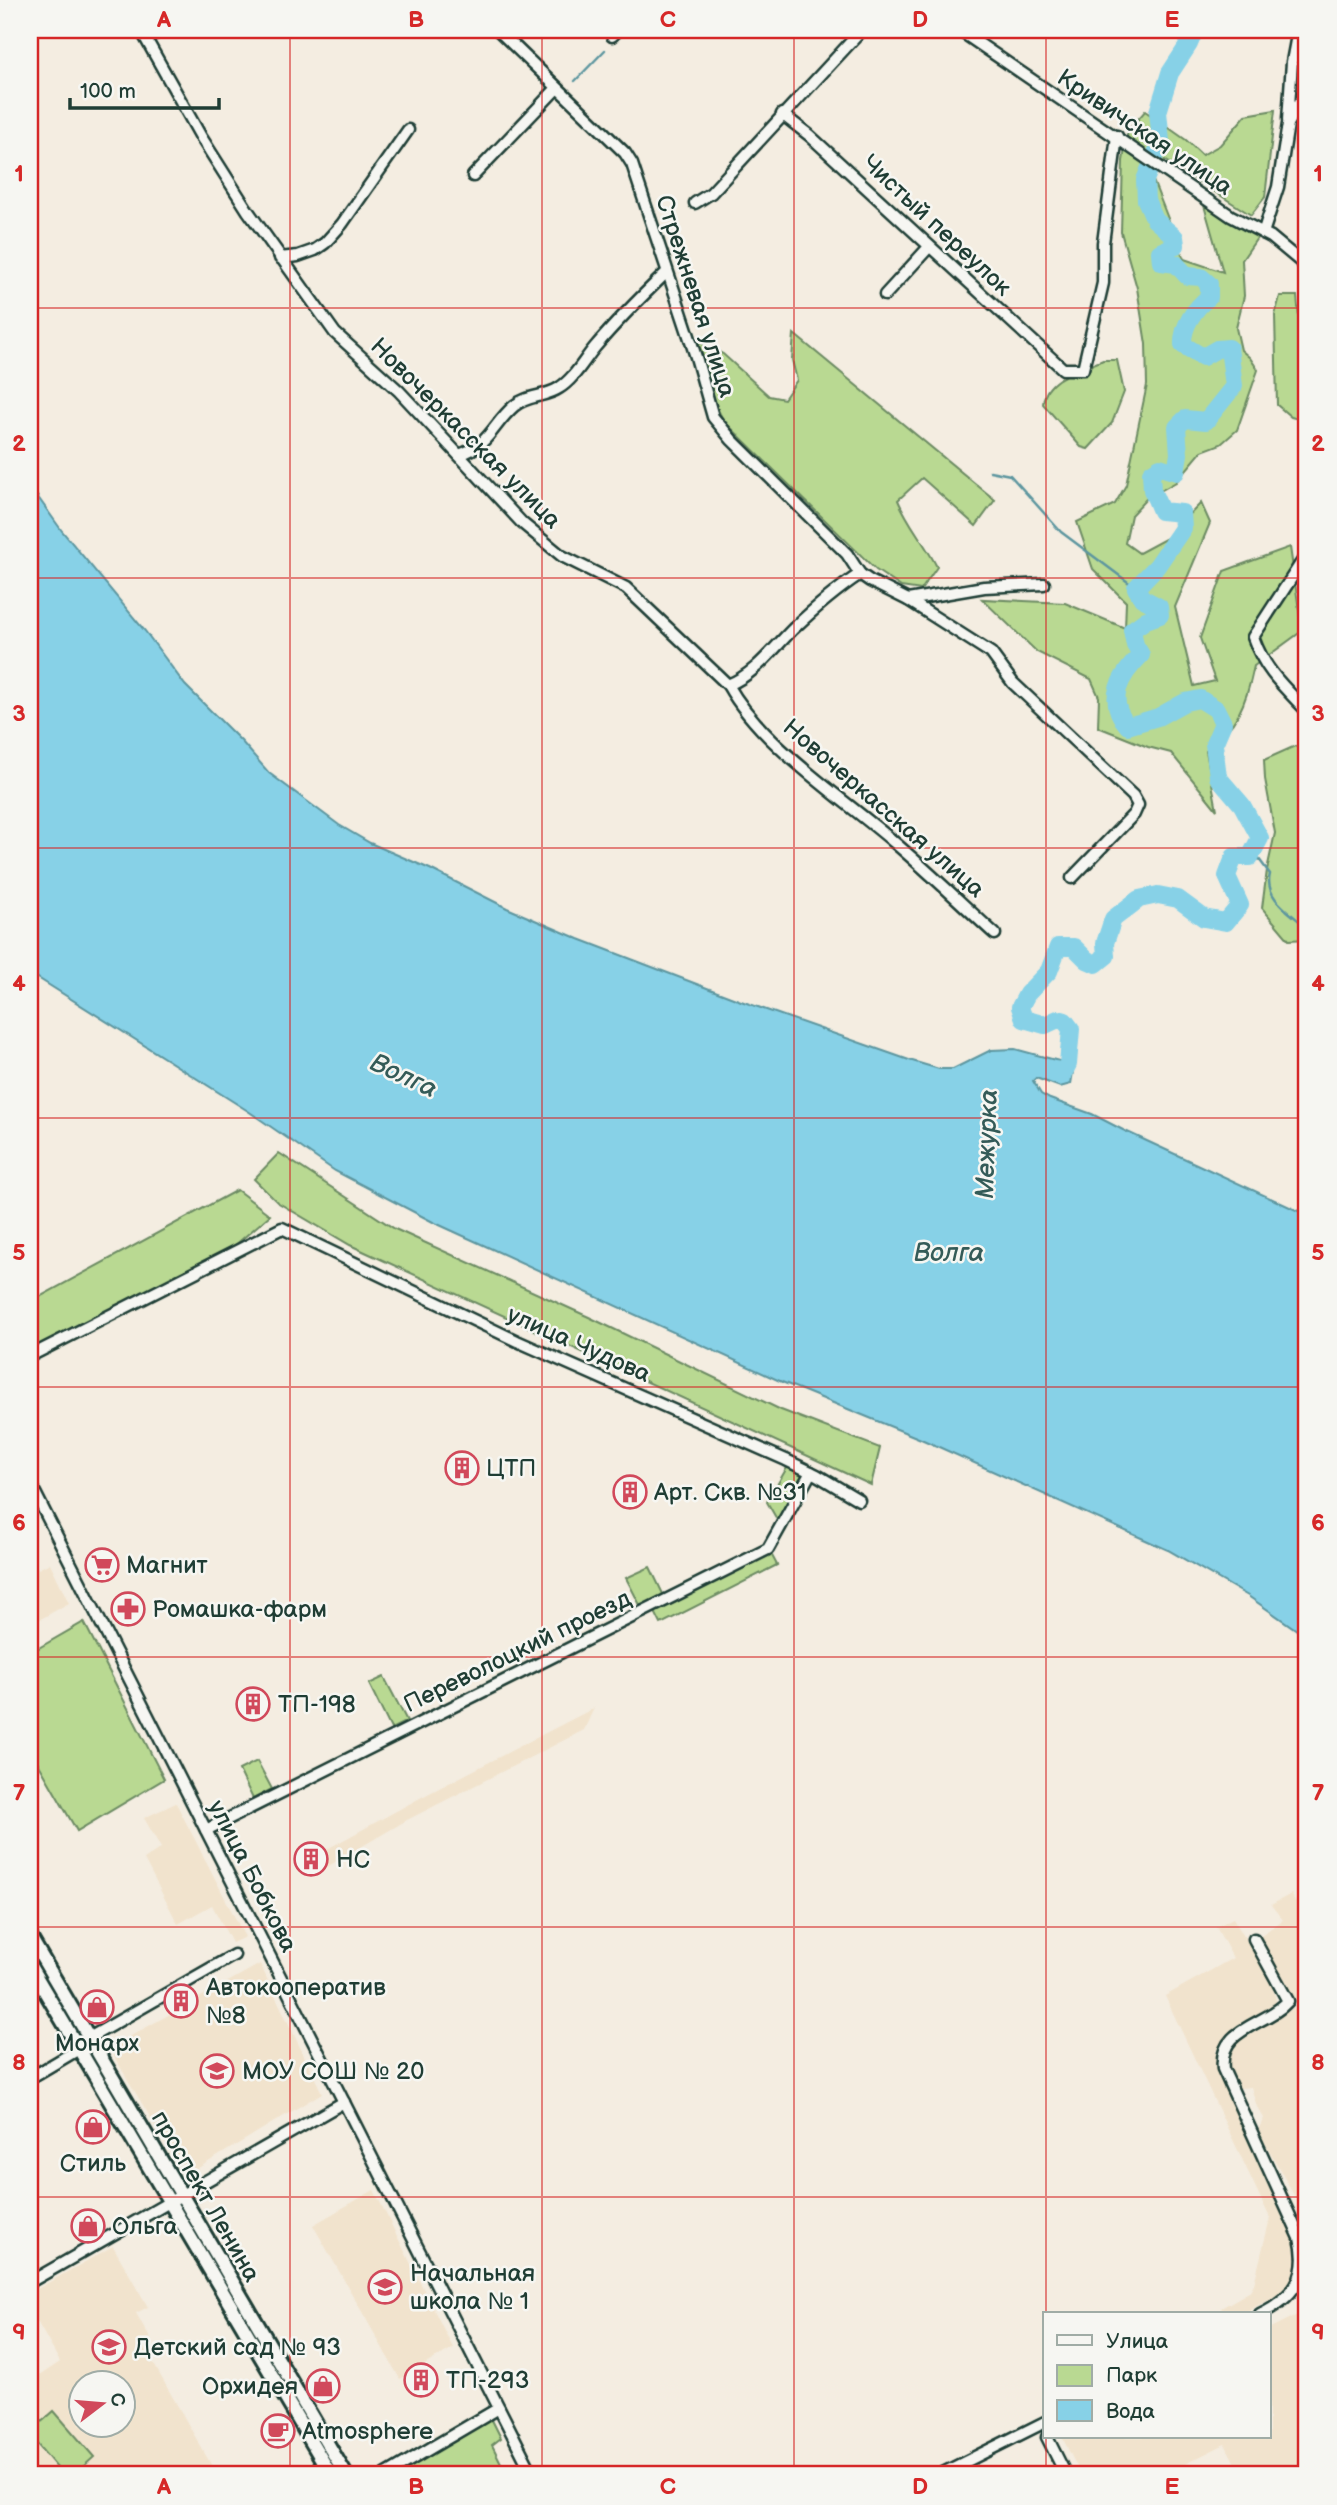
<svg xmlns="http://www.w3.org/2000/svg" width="1337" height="2505" font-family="'Balsamiq Sans',sans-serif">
  <rect width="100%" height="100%" fill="#f4ede1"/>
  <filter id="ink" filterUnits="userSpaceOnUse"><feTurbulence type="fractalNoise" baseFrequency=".0143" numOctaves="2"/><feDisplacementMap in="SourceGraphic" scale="14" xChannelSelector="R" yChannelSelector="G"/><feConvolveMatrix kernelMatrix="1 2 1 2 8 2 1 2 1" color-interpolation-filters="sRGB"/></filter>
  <g filter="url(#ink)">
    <g fill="#f1e3cd" fill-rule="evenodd">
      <path d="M30,1551L38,1569L50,1563L69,1603L30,1625Z"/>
      <path d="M594,1708L584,1730L407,1820L325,1868L318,1854L420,1798Z"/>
      <path d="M176,1803L245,1937L232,1943L212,1905L178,1924L144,1859L161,1848L144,1818Z"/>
      <path d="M1291,1894L1295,1901L1307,1894V2219L1258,2130L1264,2118L1257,2107L1251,2087L1239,2088L1228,2063L1232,2046L1297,2006L1258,1937L1283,1920L1271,1905Z"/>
      <path d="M1233,1918L1271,1982L1277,2004L1269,2012L1226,2034L1216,2051L1217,2065L1287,2222L1296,2247L1298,2266L1291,2282L1279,2294L1242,2314H1226L1221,2308L1249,2292L1254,2284L1270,2218L1165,1996L1233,1958L1216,1927Z"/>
      <path d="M260,1964L322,2093L185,2176L109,2048Z"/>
      <path d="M374,2190L453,2348L400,2379L313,2225Z"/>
      <path d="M113,2246L148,2307L136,2313L151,2340L143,2345L217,2475H30V2382L60,2362L30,2309V2293ZM80,2382H122V2424H80Z"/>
      <path d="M1307,2310V2475H1241L1225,2444L1163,2475H1081L1062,2437H1269V2329Z"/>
    </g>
    <g fill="#b9d992" stroke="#6c8b63" stroke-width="2">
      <path d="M1275,110L1265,197L1251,215L1165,160L1152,178L1184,259L1223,272L1203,202L1259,235L1242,260L1244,296L1236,328L1241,350L1250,358L1258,370L1237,430L1221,444L1202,451L1176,482L1146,499L1131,515L1125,543L1139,553L1167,538L1201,503L1210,523L1175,607L1194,686L1215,681L1200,638L1224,571L1290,547L1302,631L1254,666C1246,705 1237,726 1206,751L1217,810L1171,753L1148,747L1098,727L1099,697L1091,679L1037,652L982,599L1065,603L1125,628L1126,602L1093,569L1077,522L1115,504L1126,485L1147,385L1146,344L1137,288L1121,232L1123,161L1128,131L1145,111L1186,140L1202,155L1220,145L1246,115Z"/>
      <path d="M1280,296H1297L1302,350L1307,376V421L1291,417L1277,405L1275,315Z"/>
      <path d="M794,334L995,500L976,526L922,478L898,500C908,524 925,543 937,567L921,590L901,587L876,570L724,421C714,404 697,361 699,342L723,354L769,396L784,399L797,380L792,360Z"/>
      <path d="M1103,360H1117L1124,392L1112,423L1088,449L1081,447L1043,404C1045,376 1081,370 1103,360Z"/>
      <path d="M1295,746L1307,752V939L1289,940L1262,908L1267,870L1275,833L1265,779L1264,760Z"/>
      <path d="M279,1153L395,1229L591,1318L781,1410L880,1448L871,1485L350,1245L277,1202L254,1179Z"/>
      <path d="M237,1190L270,1215L218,1260L30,1356V1302Z"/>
      <path d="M788,1466L805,1474L779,1523L767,1502Z"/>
      <path d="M770,1552L777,1565L661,1624L654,1610Z"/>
      <path d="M650,1567L664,1596L641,1607L626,1578Z"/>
      <path d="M84,1622L164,1779L77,1831L30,1749V1653Z"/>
      <path d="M384,1677L407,1721L391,1729L369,1684Z"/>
      <path d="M257,1761L272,1789L253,1799L239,1770Z"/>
      <path d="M54,2411L94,2457L74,2475H63L30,2436V2432Z"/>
      <path d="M491,2418L501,2438L492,2445L507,2475H393Z"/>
    </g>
    <path fill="#87d1e7" stroke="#5d969f" stroke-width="2" d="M30,486L62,531L145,631L185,685L242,742L269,773L339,825L370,843L430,869L507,908L579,939L741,1001L909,1060L939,1069H953L991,1050L1015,1049L1059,1061L1068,1064L1073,1072L1071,1084L1060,1087L1036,1078L1033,1081L1041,1094L1050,1099L1092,1114L1123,1130L1307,1215V1637L1248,1596L1168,1550L921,1439L782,1382L433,1222L335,1171L248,1111L30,973Z"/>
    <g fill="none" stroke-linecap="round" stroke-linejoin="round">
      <g stroke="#5d969f" stroke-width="2.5">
        <path d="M575,81L605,50"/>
        <path d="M990,471L1010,475L1061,532L1136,588"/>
        <path d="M1253,851L1270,874C1264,897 1288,911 1304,925L1303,934L1307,936"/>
      </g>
      <path stroke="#87d1e7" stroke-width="18" d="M1049,1071L1065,1070L1068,1064L1071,1029L1065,1021L1058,1019L1045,1025L1024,1019L1020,1007L1027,994L1049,971L1058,947H1074L1087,960L1096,964L1106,956L1105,943L1113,919L1139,899L1158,895L1178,899L1204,918L1226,922L1240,905L1227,876L1234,857H1250L1260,838L1242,805L1218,777L1214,744L1223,723L1216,709L1200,699L1185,702L1158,717L1128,726C1105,700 1120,676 1141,655L1135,645L1132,630L1146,620L1160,615L1159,607L1142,598L1136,588L1157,566L1183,528L1182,513L1161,511L1152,490L1151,473L1160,467L1176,472L1179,454L1177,427L1185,419L1206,421L1234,386L1229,348L1217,349L1203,357L1183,345C1182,326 1195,308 1209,297V284L1201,277L1187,276L1176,264L1161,262L1160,252L1176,245L1175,237L1155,220L1146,200L1145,180L1161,141L1158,112L1170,73L1189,44L1195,30"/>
      <defs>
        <g id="minor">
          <path d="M141,30L201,137L248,211L335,333L399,391L522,523L562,556L626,588L728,685C762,746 842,797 895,843C929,872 962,904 995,934"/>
          <path d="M498,30L625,153L632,164L696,357L713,417L732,440L847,554L860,574L870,581L908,600L991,653L1013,683L1133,796L1138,805L1134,814L1072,878"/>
          <path d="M959,30L1231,216L1271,237L1307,267"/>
          <path d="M612,36L618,30"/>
          <path d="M145,37L166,30"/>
          <path d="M782,114L809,135L1063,369H1083L1103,283V243L1117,136"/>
          <path d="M1288,120L1292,62L1298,30"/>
          <path d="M473,176L557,88"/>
          <path d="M695,203L711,193L862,30"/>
          <path d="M1263,233L1278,187L1288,124L1307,89"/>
          <path d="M280,258L298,256L315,250L325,243L342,224L408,130"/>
          <path d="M885,295L929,247"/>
          <path d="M459,455C491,444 492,425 514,406C527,395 546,397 559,388C574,379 584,360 595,347C617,321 642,296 667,272"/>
          <path d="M1307,554L1253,637C1265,671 1283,686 1307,711"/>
          <path d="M908,600L984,587L1044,584"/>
          <path d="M728,685C755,674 772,650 793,629C814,609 836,590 860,574"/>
          <path d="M30,1356L282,1228L517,1341L786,1460L817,1475L859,1500"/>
          <path d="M30,1483L533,2475"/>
          <path d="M206,1830L768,1549L811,1472"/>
          <path d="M1254,1939L1288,2001C1266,2026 1218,2027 1223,2069L1300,2238C1310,2276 1293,2298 1260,2314"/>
          <path d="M89,2038L234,1955"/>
          <path d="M30,2078L79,2049"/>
          <path d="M30,2282L344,2102"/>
          <path d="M1047,2437L1066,2475"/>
          <path d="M385,2475L499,2408"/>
          <path d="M939,2475L1045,2422"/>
        </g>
        <g id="major">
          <path d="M30,1937L346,2475"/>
          <path d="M30,1966L331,2475"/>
        </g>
      </defs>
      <use href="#minor" stroke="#1f3d34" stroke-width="15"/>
      <use href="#major" stroke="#1f3d34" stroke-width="18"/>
      <use href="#minor" stroke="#f6f6f2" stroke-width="10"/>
      <use href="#major" stroke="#f6f6f2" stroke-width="12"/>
    </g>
  </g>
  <path fill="none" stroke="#d62828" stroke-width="2" stroke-opacity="0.55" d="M290,30V2475M542,30V2475M794,30V2475M1046,30V2314M30,308H1307M30,578H1307M30,848H1307M30,1118H1307M30,1387H1307M30,1657H1307M30,1927H1307M30,2197H1307M1046,2437V2475"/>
  <defs>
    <symbol id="building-ring" viewBox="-11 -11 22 22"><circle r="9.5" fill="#f6f6f2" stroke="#d1495b" stroke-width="1.5"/><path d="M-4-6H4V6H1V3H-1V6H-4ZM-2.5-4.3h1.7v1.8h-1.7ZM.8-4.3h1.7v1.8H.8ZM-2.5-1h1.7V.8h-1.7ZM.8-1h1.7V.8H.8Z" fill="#d1495b"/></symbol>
    <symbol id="supermarket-ring" viewBox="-11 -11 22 22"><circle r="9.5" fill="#f6f6f2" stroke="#d1495b" stroke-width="1.5"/><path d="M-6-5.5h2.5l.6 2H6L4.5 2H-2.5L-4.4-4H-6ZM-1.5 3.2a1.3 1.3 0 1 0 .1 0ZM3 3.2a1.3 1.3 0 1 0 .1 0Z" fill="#d1495b"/></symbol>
    <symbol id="pharmacy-ring" viewBox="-11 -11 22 22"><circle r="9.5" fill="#f6f6f2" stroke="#d1495b" stroke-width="1.5"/><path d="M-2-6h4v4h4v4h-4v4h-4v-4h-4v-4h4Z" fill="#d1495b"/></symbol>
    <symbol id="shop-ring" viewBox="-11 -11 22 22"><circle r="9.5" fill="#f6f6f2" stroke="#d1495b" stroke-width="1.5"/><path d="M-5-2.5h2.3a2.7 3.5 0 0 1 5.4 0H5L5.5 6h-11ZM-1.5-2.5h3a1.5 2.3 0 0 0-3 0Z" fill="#d1495b"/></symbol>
    <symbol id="school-ring" viewBox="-11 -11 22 22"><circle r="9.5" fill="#f6f6f2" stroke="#d1495b" stroke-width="1.5"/><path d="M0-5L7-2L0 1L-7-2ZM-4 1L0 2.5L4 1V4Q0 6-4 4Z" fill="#d1495b"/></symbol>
    <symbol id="cafe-ring" viewBox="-11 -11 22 22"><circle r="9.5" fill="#f6f6f2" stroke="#d1495b" stroke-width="1.5"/><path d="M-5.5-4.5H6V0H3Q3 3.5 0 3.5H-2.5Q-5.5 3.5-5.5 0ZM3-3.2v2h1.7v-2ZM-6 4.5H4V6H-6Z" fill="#d1495b"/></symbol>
  </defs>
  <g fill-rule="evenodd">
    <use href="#building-ring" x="443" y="1449" width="38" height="38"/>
    <use href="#building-ring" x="611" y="1473" width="38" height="38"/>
    <use href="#supermarket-ring" x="83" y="1546" width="38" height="38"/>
    <use href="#pharmacy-ring" x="109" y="1590" width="38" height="38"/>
    <use href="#building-ring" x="234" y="1685" width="38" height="38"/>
    <use href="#building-ring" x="292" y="1840" width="38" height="38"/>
    <use href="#building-ring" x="162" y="1982" width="38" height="38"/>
    <use href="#shop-ring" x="78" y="1988" width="38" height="38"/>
    <use href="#school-ring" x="198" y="2052" width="38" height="38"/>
    <use href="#shop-ring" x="74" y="2108" width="38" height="38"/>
    <use href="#shop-ring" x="69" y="2207" width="38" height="38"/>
    <use href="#school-ring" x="366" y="2268" width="38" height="38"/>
    <use href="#school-ring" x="90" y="2328" width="38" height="38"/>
    <use href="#building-ring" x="402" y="2361" width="38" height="38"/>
    <use href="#shop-ring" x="304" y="2367" width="38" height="38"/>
    <use href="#cafe-ring" x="259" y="2412" width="38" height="38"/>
  </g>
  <g text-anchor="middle" stroke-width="5" stroke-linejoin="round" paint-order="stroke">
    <g font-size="24" fill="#1f3d34" stroke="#f6f6f2">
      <text transform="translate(1145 132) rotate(34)" y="8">Кривичская улица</text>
      <text transform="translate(937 225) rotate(43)" y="8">Чистый переулок</text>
      <text transform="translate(696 296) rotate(72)" y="8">Стрежневая улица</text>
      <text transform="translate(466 433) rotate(45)" y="8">Новочеркасская улица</text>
      <text transform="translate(884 808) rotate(41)" y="8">Новочеркасская улица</text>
      <text transform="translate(579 1344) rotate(24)" y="8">улица Чудова</text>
      <text transform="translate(517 1651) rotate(-26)" y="8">Переволоцкий проезд</text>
      <text transform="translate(253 1876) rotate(63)" y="8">улица Бобкова</text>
      <text transform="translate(206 2196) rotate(60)" y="8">проспект Ленина</text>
    </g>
    <g font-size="24" fill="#1f3d34" stroke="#f6f6f2" text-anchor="start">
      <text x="486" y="1476">ЦТП</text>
      <text x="654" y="1500">Арт. Скв. №31</text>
      <text x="126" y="1573">Магнит</text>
      <text x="152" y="1617">Ромашка-фарм</text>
      <text x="278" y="1712">ТП-198</text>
      <text x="336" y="1867">НС</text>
      <text x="206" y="1995">Автокооператив<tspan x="206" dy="28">№8</tspan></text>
      <text x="97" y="2051" text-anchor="middle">Монарх</text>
      <text x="242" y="2079">МОУ СОШ № 20</text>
      <text x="93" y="2171" text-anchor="middle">Стиль</text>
      <text x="112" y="2234">Ольга</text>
      <text x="410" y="2281">Начальная<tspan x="410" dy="28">школа № 1</tspan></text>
      <text x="134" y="2355">Детский сад № 93</text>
      <text x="446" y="2388">ТП-293</text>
      <text x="298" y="2394" text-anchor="end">Орхидея</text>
      <text x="302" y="2439">Atmosphere</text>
    </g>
    <g font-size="26" font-style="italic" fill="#345b58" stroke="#f6f6f2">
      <text transform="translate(404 1075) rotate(25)" y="9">Волга</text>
      <text transform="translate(986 1144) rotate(-88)" y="9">Межурка</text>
      <text x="949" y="1261">Волга</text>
    </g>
  </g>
  <rect width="1337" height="2505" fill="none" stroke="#f6f6f2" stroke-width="77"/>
  <rect x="1043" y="2312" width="228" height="126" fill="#f6f6f2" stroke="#a0aca6" stroke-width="2"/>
  <rect x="1057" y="2335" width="35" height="10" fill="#f6f6f2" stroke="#a0aca6" stroke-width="2"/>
  <text x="1106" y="2348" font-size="21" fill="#1f3d34">Улица</text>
  <rect x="1057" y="2365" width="35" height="21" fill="#b9d992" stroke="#a0aca6" stroke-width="2"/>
  <text x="1106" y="2382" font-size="21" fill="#1f3d34">Парк</text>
  <rect x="1057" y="2400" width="35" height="21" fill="#87d1e7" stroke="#a0aca6" stroke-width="2"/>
  <text x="1106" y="2418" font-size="21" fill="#1f3d34">Вода</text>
  <g transform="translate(102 2404) rotate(74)"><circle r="33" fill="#f6f6f2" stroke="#a0aca6" stroke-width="2"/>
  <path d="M0-5L12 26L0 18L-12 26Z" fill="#d1495b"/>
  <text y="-10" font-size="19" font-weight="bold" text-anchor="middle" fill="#1f3d34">С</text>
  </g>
  <path d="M70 98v10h149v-10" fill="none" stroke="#1f3d34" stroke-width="3.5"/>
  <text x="80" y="98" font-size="21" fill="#1f3d34" stroke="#f6f6f2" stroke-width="5" paint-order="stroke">100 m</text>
  <rect x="38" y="38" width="1260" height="2428" fill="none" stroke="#d62828" stroke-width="2.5"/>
  <g font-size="23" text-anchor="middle" font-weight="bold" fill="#d62828">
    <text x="164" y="27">A</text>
    <text x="416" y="27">B</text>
    <text x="668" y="27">C</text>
    <text x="920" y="27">D</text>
    <text x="1172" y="27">E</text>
    <text x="19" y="181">1</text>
    <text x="1318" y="181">1</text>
    <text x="19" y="451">2</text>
    <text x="1318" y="451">2</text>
    <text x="19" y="721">3</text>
    <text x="1318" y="721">3</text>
    <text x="19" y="991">4</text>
    <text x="1318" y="991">4</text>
    <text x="19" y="1260">5</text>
    <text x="1318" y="1260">5</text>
    <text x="19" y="1530">6</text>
    <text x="1318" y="1530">6</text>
    <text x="19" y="1800">7</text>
    <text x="1318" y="1800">7</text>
    <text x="19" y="2070">8</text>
    <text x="1318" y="2070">8</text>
    <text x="19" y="2340">9</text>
    <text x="1318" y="2340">9</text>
    <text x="164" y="2494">A</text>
    <text x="416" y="2494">B</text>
    <text x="668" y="2494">C</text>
    <text x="920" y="2494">D</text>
    <text x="1172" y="2494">E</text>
  </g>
</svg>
